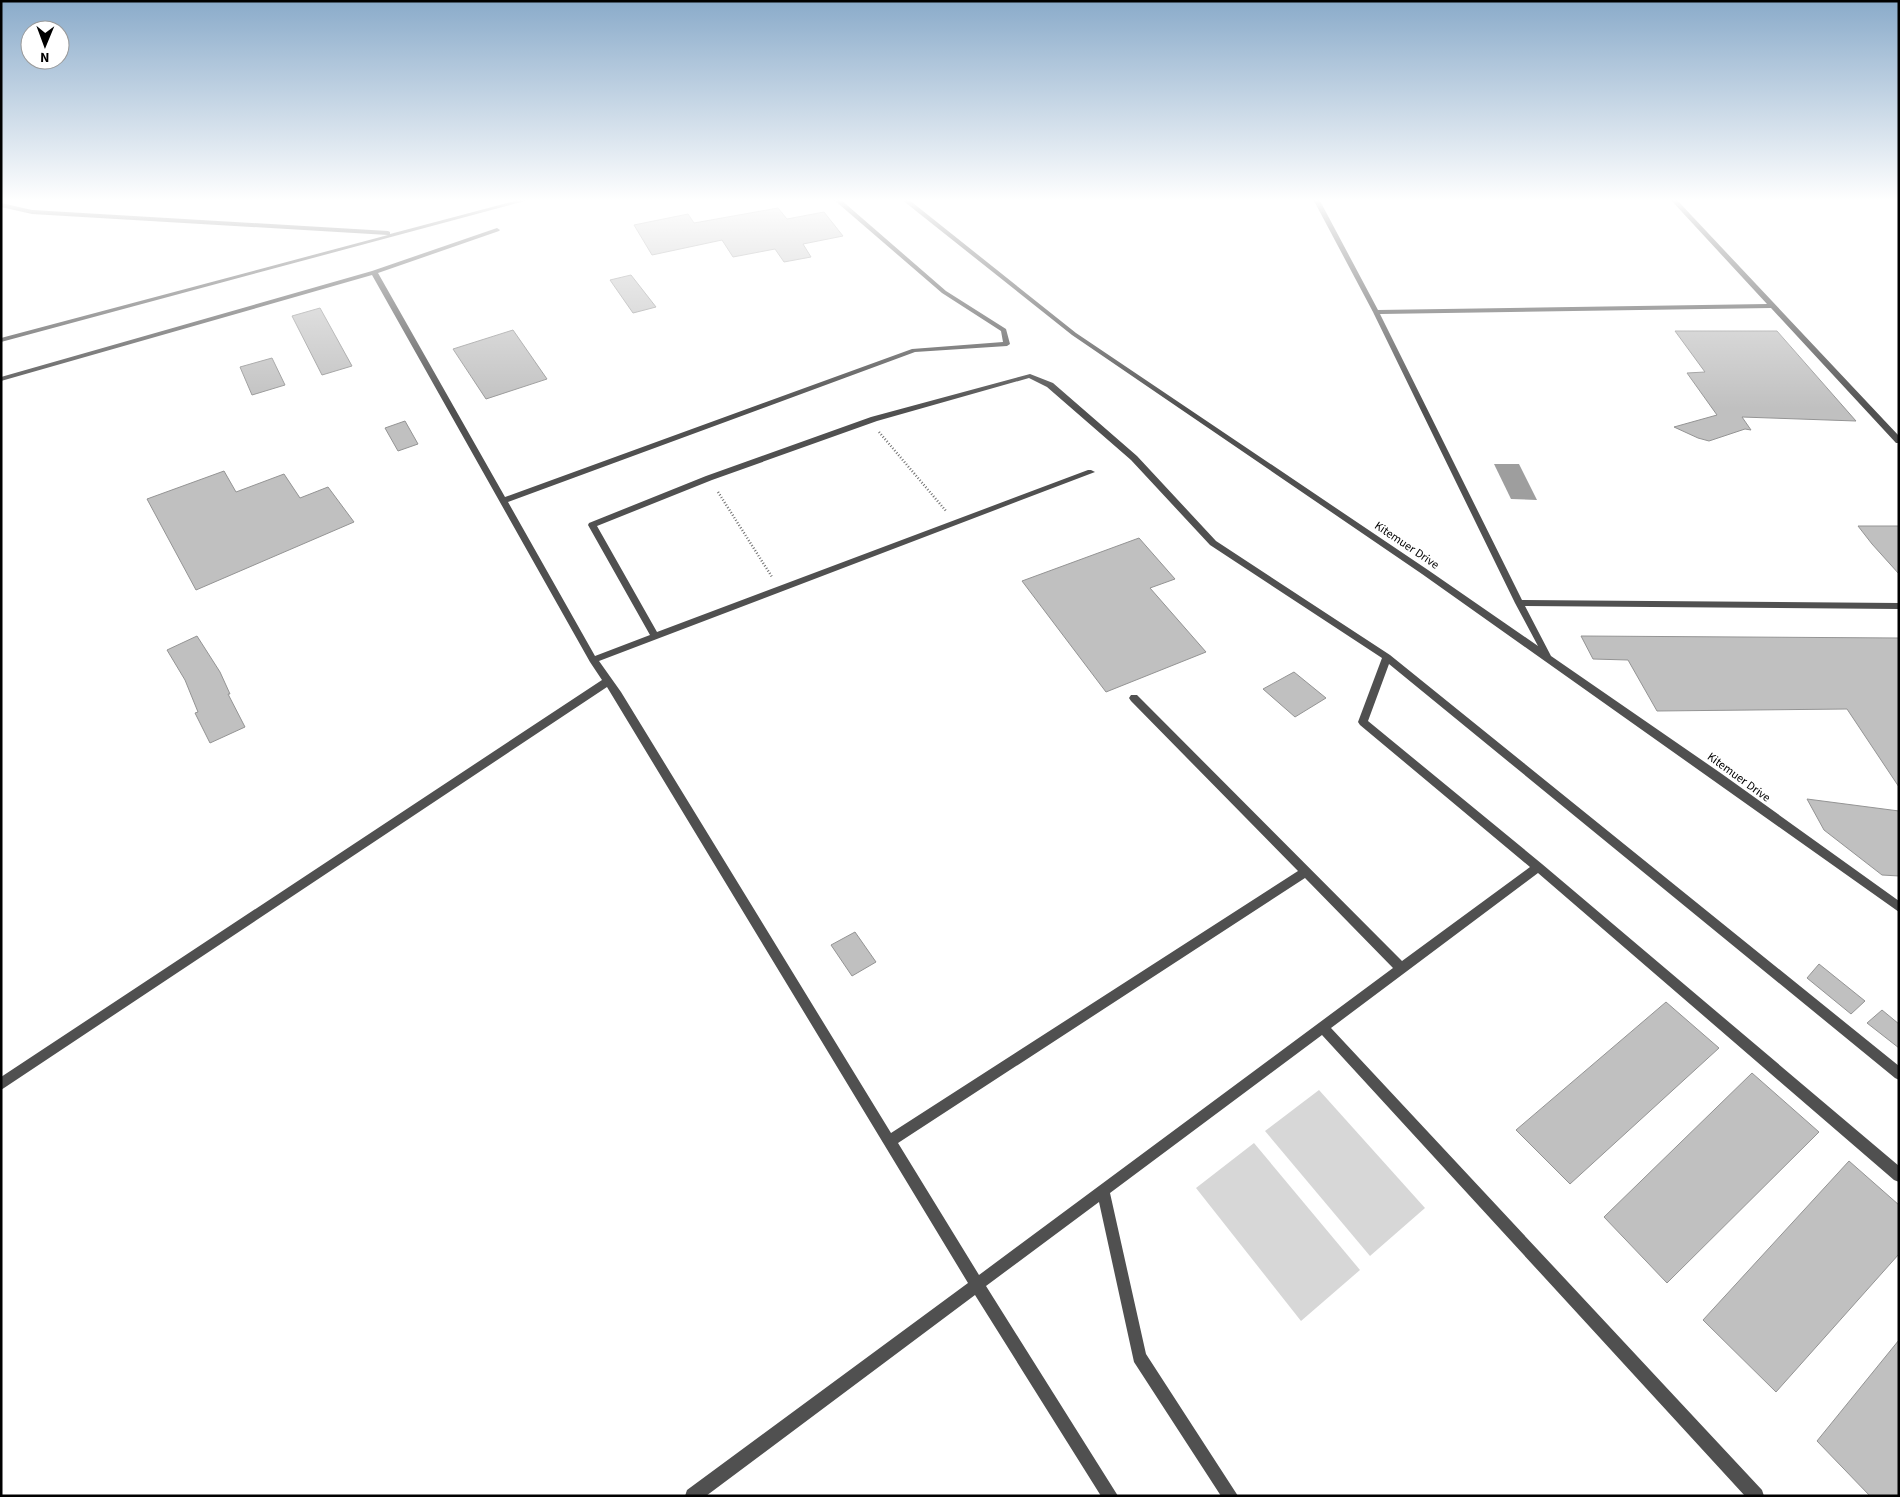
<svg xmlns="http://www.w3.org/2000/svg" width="1900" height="1497" font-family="'Source Sans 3',sans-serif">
  <rect width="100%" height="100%" fill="#fff"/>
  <g fill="#d7d7d7">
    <path d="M1319,1090L1425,1208L1370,1256L1265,1131Z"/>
    <path d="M1254,1143L1360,1270L1301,1321L1196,1188Z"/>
  </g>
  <path fill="#9e9e9e" d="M1494,464H1519L1537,500L1511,499Z"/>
  <g fill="#c0c0c0" stroke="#949494">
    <path d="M778,208L787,219L824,212L843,236L803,244L811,257L784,262L775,249L733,257L722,240L652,255L634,225L688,214L694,223Z"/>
    <path d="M631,275L656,307L633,313L610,280Z"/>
    <path d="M320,308L352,366L322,375L292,316Z"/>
    <path d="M513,330L547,379L486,399L453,349Z"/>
    <path d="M1675,331H1777L1856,421L1742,417L1751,430L1745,429L1709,441L1698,438L1674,427L1717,415L1687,373L1705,372Z"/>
    <path d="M272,358L285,385L252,395L240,367Z"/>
    <path d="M405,421L418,444L398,451L385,428Z"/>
    <path d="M224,471L236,492L284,474L300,498L328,487L354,522L196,590L147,499Z"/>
    <path d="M1858,526H1899V574L1872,544Z"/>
    <path d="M1139,538L1175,579L1150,588L1206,652L1106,692L1022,581Z"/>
    <path d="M197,636L220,672L230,694H228L245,727L210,743L195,713L198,712L185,680L167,650Z"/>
    <path d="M1581,636L1899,638V787L1847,709L1657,711L1628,660L1593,659Z"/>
    <path d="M1294,672L1326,698L1295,717L1263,689Z"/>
    <path d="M1807,799L1899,811V876L1882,875L1824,830Z"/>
    <path d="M855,932L876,962L852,976L831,945Z"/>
    <path d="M1819,964L1865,1001L1851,1014L1807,978Z"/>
    <path d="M1666,1002L1719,1048L1570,1184L1516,1130Z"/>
    <path d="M1882,1010L1899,1024V1048L1867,1023Z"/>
    <path d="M1752,1073L1819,1132L1667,1283L1604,1217Z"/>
    <path d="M1849,1161L1899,1205V1254L1776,1392L1703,1320Z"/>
    <path d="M1899,1340V1496H1870L1817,1441Z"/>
  </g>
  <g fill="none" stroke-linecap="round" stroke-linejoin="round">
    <g stroke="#727272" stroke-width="2.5" stroke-dasharray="1 2" stroke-linecap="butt">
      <path d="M879,432L946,511"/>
      <path d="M718,492L772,577"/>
    </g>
    <path fill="#505050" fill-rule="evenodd" d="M833,199H840L946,291L1006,329L1010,344L1007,346L915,352L508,502L595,656L650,635L588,525L589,523L706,476L871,417L1030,374L1053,383L1137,456L1216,541L1390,655L1899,1066V1080L1895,1078L1389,664L1368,721L1542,864L1899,1166V1182L1894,1180L1538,873L1331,1028L1762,1490L1764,1496H1745L1322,1035L1110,1193L1146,1354L1238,1496H1221L1134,1362L1099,1202L986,1286L1118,1496H1101L975,1295L706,1496H685L687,1490L968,1283L607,687L1,1090V1077L602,680L590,662L372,275L1,381V377L372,271L497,228L500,230L499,231L378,273L505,497L912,349L1003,342L1001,331L942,293ZM1029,378L1047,387L1131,460L1210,545L1382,658L1358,722L1360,725L1530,867L1402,961L1137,695H1131L1129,698L1131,701L1298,871L891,1133L621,692L599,661L1095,472L1091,470H1088L657,632L597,526L712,480L877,421ZM1305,878L1393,968L979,1275L898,1143Z"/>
    <g fill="#505050" fill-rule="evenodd">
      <path d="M522,199H532L1,342V338L388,235L32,214L1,207V203L32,210L388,231L390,232V234Z"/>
      <path d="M901,199H908L1076,333L1428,570L1538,646L1515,603L1373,312L1313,199H1319L1378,310L1767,304L1670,199H1676L1899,436V443H1896L1771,308L1380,314L1522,600L1899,603V609L1525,606L1551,656L1722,774L1899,901V912L1422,574L1072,335Z"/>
    </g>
  </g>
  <linearGradient id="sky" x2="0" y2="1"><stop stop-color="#8aabca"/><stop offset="0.49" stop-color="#fff"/><stop offset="1" stop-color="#fff" stop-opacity="0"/></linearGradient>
  <rect width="1900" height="409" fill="url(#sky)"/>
  <g text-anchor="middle" stroke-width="4" stroke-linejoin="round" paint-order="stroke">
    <g font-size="12" fill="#000" stroke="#fff">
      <text transform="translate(1407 545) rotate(34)" y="4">Kitemuer Drive</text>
      <text transform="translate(1739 777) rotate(36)" y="4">Kitemuer Drive</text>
    </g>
  </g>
  <rect width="1900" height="1497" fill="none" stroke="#000000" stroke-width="5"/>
  <g transform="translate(45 45) rotate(181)"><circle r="24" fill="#ffffff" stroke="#999999"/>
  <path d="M0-4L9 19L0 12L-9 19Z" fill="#000000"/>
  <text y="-8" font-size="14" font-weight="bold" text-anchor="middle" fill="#000000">N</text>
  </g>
</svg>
